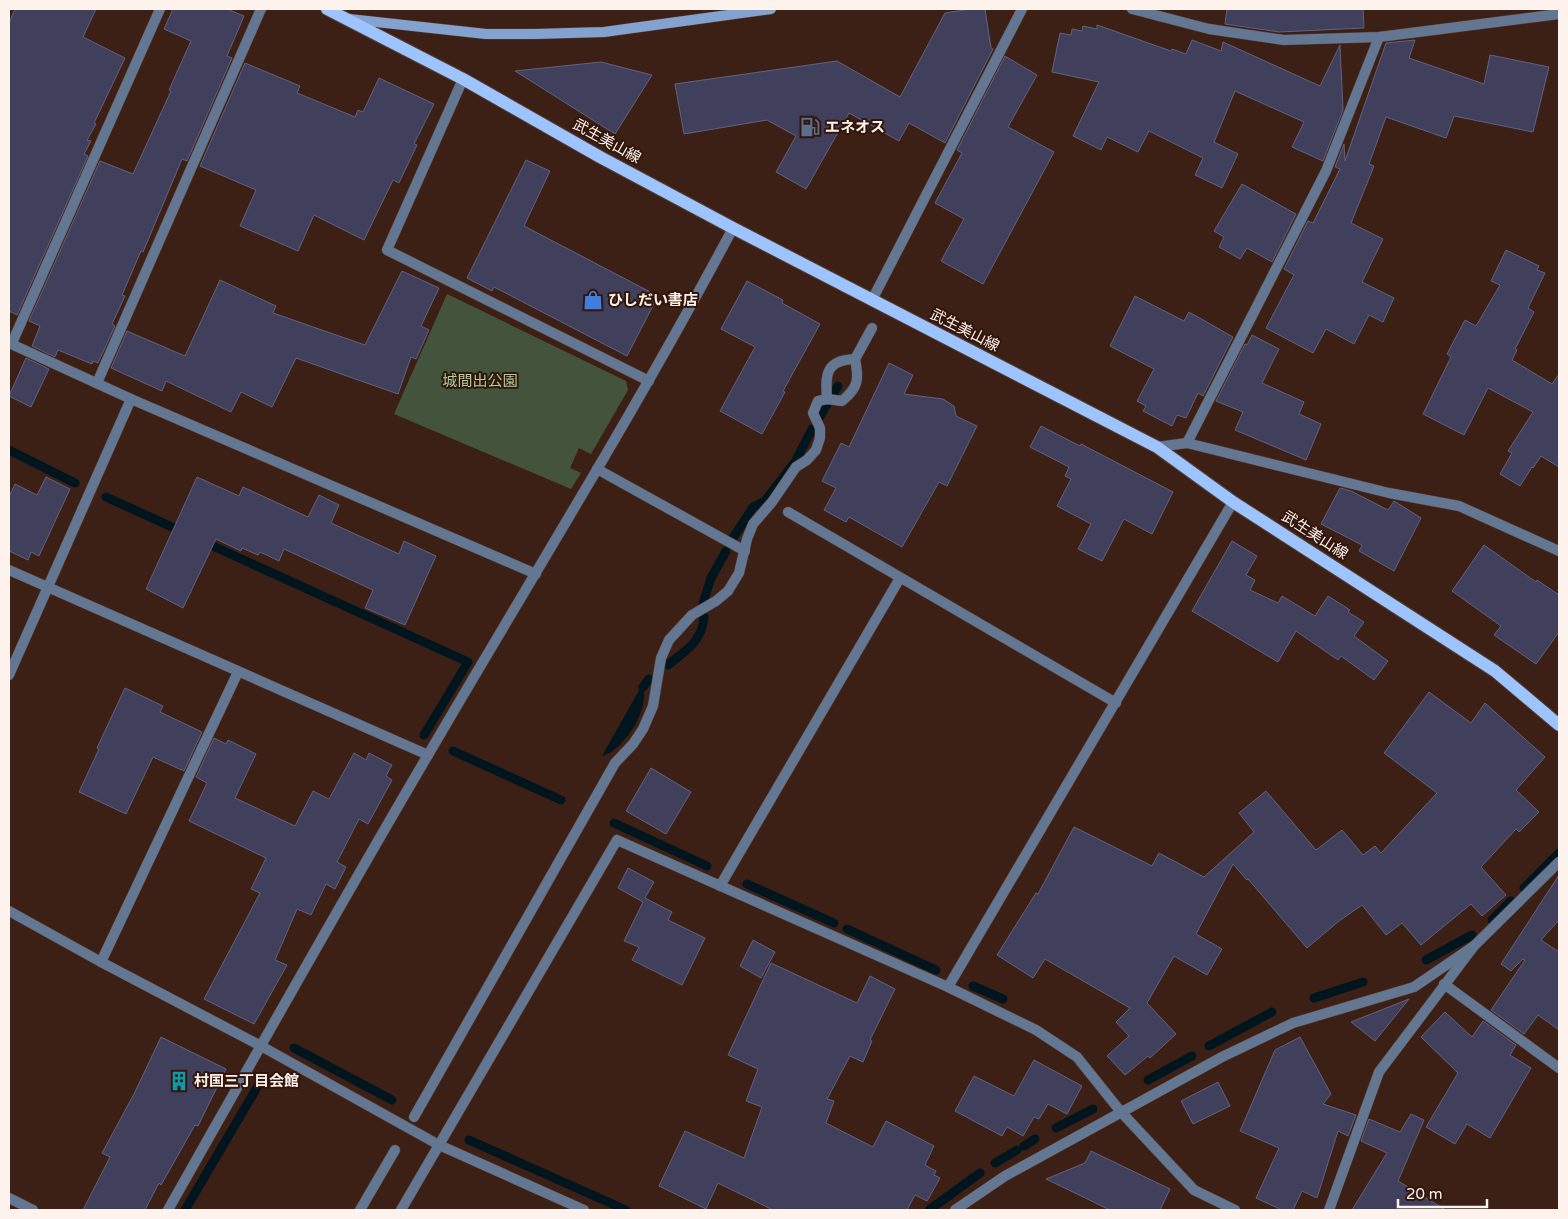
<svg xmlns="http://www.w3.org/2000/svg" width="1568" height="1219" font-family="'Varela Round','Noto Sans JP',sans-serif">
  <rect width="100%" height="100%" fill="#3c2015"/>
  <path fill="#44543c" d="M447,294L626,381L628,390L591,454L579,448L570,468L581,473L571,489L394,414Z"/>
  <path fill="#00151d" d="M642,685C652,707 623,751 602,756Z"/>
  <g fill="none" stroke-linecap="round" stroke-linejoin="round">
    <g stroke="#00151d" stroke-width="9">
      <path d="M819,418L838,386"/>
      <path d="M9,450L75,483"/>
      <path d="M106,497L183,532"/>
      <path d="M733,538L753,507L765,501L795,462L812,429"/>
      <path d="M204,542L468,662L424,735"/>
      <path d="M703,603L711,578L726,551"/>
      <path d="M668,665C686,650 702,642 704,617"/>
      <path d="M643,687L649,679"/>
      <path d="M453,751L561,800"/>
      <path d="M614,823L707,866"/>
      <path d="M747,884L834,923"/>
      <path d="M1524,888L1559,853"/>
      <path d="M1492,920L1511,901"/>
      <path d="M847,929L936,970"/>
      <path d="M1426,960L1472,935"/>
      <path d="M973,986L1003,999"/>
      <path d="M1314,998L1363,982"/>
      <path d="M1209,1046L1272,1012"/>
      <path d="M294,1048L392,1100"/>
      <path d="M1148,1080L1192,1056"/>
      <path d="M1056,1128L1093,1109"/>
      <path d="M469,1140L626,1210"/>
      <path d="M1024,1146L1035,1139"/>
      <path d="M995,1163L1017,1150"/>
      <path d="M185,1210L262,1079"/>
      <path d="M929,1210L980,1173"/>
    </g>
  </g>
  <g fill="#403f5c" stroke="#626180">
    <path d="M15,9H96L83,37L125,58L94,123L96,124L87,140L91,141L84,154L88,156L17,315L9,311V23Z"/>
    <path d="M173,9H227L244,16L227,56L232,58L187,161L182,159L143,252L141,251L122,295L125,296L112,324L115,326L98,363L93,361L92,364L58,350L55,357L32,346L40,326L29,321L100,161L133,174L171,91L169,90L191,41L164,29Z"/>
    <path d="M971,9H985L991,48L993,49L945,143L909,123L899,141L849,113L806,189L776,172L796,136L767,120L684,134L675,84L837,61L900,97L945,13Z"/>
    <path d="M1227,9H1363L1364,28L1279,32L1225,24Z"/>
    <path d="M1097,25L1171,51L1172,49L1186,54L1192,40L1221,51L1223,42L1320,86L1340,45L1343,110L1323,161L1292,147L1304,122L1235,91L1214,142L1238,154L1222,188L1195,175L1203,158L1149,131L1138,152L1107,137L1101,150L1073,136L1099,82L1052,72L1060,33L1071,35L1072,29L1082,31L1083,26L1097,29Z"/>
    <path d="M1415,40L1409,58L1484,84L1490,55L1549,67L1533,132L1454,116L1446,138L1386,117L1369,164L1374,166L1351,223L1383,239L1362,282L1394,298L1383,322L1369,315L1354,344L1326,329L1313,353L1266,328L1294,275L1284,269L1308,221L1313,223L1340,169L1335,167L1344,144L1345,161L1386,43Z"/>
    <path d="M1005,56L1037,75L1008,127L1054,152L983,284L941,261L964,219L935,203L962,153L957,150Z"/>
    <path d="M601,62L652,75L615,134L515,71Z"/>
    <path d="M245,63L300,86L297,93L355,117L358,110L363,112L379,78L434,104L414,144L417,145L399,183L393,180L364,240L314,215L298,251L240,226L256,190L200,166Z"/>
    <path d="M526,160L550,171L524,226L658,296L627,356L494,287L492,291L467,278Z"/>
    <path d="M1242,184L1296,214L1272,262L1247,248L1240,259L1219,247L1224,237L1214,231Z"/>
    <path d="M1506,250L1539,266L1537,270L1545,273L1528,308L1534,312L1515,349L1517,350L1512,360L1552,384L1559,374V467L1541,456L1533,468L1532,467L1520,486L1500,474L1512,453L1508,451L1533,412L1488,388L1464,435L1423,414L1451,357L1447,354L1465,320L1476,326L1500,285L1491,281Z"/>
    <path d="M402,271L439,288L421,326L429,330L416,359L411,357L398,394L296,358L272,407L241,392L231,412L166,381L162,391L111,368L127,331L185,356L220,280L276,306L273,313L365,345Z"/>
    <path d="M747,281L783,300L782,303L820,324L783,391L785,392L762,434L720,411L755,347L721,329Z"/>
    <path d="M1135,296L1184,321L1189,312L1233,337L1203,396L1198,393L1186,418L1177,415L1172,426L1143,411L1146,406L1137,401L1154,369L1110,346Z"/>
    <path d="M1252,335L1279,349L1262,383L1304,402L1299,414L1321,424L1306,460L1235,430L1243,412L1216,401L1245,344L1247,345Z"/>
    <path d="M26,358L49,369L31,407L9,396Z"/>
    <path d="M889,363L913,375L904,394L943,399L954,406L956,416L977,426L947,486L939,482L902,547L849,517L846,522L824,510L836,488L822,481L841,443L849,447Z"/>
    <path d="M1041,426L1080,446L1081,444L1173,492L1152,534L1124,519L1102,561L1078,549L1091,524L1057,506L1071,479L1065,476L1069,467L1030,447Z"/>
    <path d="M46,477L70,489L39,556L31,552L28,560L9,551V497L15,484L37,495Z"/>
    <path d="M197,477L239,496L243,487L308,517L319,495L339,505L331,523L399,554L404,541L436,556L405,625L365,608L373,590L284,549L279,561L260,552L258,555L242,548L241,551L216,539L183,608L146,589Z"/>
    <path d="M1340,488L1351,491L1388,510L1394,501L1421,518L1394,571L1359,551L1362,545L1321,524Z"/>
    <path d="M1232,541L1257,556L1246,575L1255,580L1250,590L1278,603L1282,596L1315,616L1328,596L1350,610L1348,612L1364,622L1354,636L1388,661L1374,680L1341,656L1338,660L1296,631L1278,662L1192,611Z"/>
    <path d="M1484,545L1536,582L1537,580L1559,595V632L1536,664L1494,635L1501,626L1452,591Z"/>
    <path d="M125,688L163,706L160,712L202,732L184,771L153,757L126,814L79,792L99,749L97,748Z"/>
    <path d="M1429,692L1471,723L1485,703L1545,757L1516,790L1539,812L1519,832L1516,829L1481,867L1506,895L1482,916L1471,904L1421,945L1402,923L1386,935L1362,905L1339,921L1307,948L1248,879L1247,880L1233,864L1196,934L1222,949L1207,975L1174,956L1147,1003L1176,1034L1150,1058L1148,1056L1125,1075L1107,1056L1129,1036L1116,1022L1130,1008L1045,959L1033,978L997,955L1036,893L1038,894L1074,827L1152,866L1159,853L1204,877L1254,832L1239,813L1266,791L1316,850L1342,830L1363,855L1375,846L1381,853L1437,793L1384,753Z"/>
    <path d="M214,738L226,744L228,740L256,754L235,798L295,826L313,791L329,799L354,753L366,760L369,753L392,765L386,776L392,780L368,824L359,819L337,862L346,867L335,889L326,884L311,915L297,909L275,960L287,965L254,1024L204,999L260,893L251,889L266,858L189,821L207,783L196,777Z"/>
    <path d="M651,768L691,792L666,834L626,811Z"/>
    <path d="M628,868L654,882L645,898L672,912L668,920L705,938L682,985L632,960L639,947L624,941L643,902L618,888Z"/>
    <path d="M1559,875V920L1541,940L1559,952V1030L1538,1015L1524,1034L1491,1010L1525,960L1523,959L1511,971L1501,964Z"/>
    <path d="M753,940L775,952L761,978L740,966Z"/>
    <path d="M771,963L857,1003L870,976L895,989L870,1040L872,1041L863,1062L850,1056L827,1099L834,1101L826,1123L873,1147L886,1121L934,1146L925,1165L936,1171L934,1175L940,1178L927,1201L915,1195L907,1210H773L718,1183L706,1209L659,1186L685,1131L744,1158L762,1107L746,1101L758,1069L728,1055Z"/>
    <path d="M1409,999L1375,1041L1351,1022Z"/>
    <path d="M1445,1012L1472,1037L1483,1021L1516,1045L1510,1055L1531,1068L1490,1138L1467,1124L1455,1144L1426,1127L1458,1073L1421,1037Z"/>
    <path d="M161,1037L226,1069L198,1126L195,1125L161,1185L159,1183L145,1210H83L110,1157L102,1153L134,1094Z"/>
    <path d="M1300,1037L1331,1094L1323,1104L1356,1115L1348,1136L1338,1131L1317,1198L1302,1191L1293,1210H1282L1256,1198L1279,1148L1240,1131L1275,1050Z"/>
    <path d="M1034,1060L1082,1086L1067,1114L1048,1104L1039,1119L1034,1117L1023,1136L1007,1127L1002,1136L955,1111L974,1076L1014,1096Z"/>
    <path d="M1218,1082L1230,1106L1193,1124L1181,1101Z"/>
    <path d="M1411,1114L1424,1120L1398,1181L1446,1210H1352L1387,1153L1361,1141L1369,1119L1400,1132Z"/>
    <path d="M1091,1151L1170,1189L1160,1210H1110L1046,1179L1085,1163Z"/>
  </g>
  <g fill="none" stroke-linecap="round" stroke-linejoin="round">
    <defs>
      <g id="street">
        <path d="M1132,9L1209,29L1284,40L1379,37L1559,14"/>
        <path d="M463,79L387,250L649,381"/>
        <path d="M872,300L1022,9"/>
        <path d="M9,343L131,399L536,574"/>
        <path d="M12,343L160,9"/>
        <path d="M97,383L261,9"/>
        <path d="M827,399L842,401C859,387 859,379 855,359"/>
        <path d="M1187,443L1326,171L1379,37"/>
        <path d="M1157,447L1187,443L1389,493L1459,506L1559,551"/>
        <path d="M597,469L745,551"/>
        <path d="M788,512L1116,703"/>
        <path d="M9,570L428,755"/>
        <path d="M9,675L131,399"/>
        <path d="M720,886L900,578"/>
        <path d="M9,911L101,962L261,1046L439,1145L584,1210"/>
        <path d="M101,962L238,672"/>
        <path d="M1444,984L1559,1068"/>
        <path d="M948,987L1233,502"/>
        <path d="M414,1117L615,763L633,744L643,729L653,706L661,658L669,640L692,615L716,601L728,591L739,573L747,539L753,524L772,502L796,467L807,460L816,450L820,438V428L813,413L818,401L827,399C825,374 826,360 855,359L872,328"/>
        <path d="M9,1198L33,1210"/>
        <path d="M168,1210C254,1058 339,906 428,755C530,580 638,407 733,228"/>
        <path d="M360,1210L395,1150"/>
        <path d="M401,1210L617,840L948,987L1036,1030L1077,1057L1121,1112L1194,1190L1235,1210"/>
        <path d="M955,1210L1005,1176L1222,1057L1293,1023L1414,987L1474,946"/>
        <path d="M1329,1210L1379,1072L1474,946L1559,862"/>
      </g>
      <path id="secondary" d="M349,19L486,34H535L604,32L771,9"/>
      <path id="primary" d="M327,9L463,79L600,157L733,228L1157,447L1233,502L1495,671L1559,725"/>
    </defs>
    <use href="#street" stroke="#573d33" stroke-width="11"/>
    <use href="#secondary" stroke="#573d33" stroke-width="11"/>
    <use href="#primary" stroke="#573d33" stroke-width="14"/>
    <use href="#street" stroke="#637692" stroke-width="10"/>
    <use href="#secondary" stroke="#84a2cf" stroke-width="10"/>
    <use href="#primary" stroke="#9dc4fe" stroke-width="12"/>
  </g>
  <defs>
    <symbol id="fuel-bare" viewBox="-9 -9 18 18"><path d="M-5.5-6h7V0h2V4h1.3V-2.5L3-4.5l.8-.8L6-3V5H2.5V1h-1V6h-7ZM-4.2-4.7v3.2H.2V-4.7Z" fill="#5c6f8a" stroke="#32160b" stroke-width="2.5" paint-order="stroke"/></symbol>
    <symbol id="shop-bare" viewBox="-9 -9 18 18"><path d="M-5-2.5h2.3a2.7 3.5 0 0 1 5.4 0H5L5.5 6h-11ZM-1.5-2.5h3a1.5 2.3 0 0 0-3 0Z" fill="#3f7fe0" stroke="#32160b" stroke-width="2.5" paint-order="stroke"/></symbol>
    <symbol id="building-bare" viewBox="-9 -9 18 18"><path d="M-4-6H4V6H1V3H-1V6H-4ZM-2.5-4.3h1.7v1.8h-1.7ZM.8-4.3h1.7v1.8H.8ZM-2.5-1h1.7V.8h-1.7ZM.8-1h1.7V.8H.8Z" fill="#0f9aa8" stroke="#32160b" stroke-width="2.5" paint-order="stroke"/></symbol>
  </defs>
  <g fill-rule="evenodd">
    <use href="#fuel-bare" x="796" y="113" width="28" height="28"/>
    <use href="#shop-bare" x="579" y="286" width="28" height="28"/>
    <use href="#building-bare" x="165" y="1067" width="28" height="28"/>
  </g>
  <g text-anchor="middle" stroke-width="4" stroke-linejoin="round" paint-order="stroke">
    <g font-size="15" font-weight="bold" fill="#fef2ed" stroke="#32160b" text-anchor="start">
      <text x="825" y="132">エネオス</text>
      <text x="608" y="305">ひしだい書店</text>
      <text x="194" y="1086">村国三丁目会館</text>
    </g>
    <g font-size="15" fill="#fef2ed" stroke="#32160b">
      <text transform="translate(607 141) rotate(29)" y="5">武生美山線</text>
      <text transform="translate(965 330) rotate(27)" y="5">武生美山線</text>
      <text transform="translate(1315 535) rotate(33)" y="5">武生美山線</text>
    </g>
    <g font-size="15" fill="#add09d" stroke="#32160b">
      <text x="480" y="386">城間出公園</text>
    </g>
  </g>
  <rect width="1568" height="1219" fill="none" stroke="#fef2ed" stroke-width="20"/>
  <path d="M1398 1199v8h89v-8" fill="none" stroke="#fef2ed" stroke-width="2.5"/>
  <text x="1406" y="1199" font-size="15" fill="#fef2ed" stroke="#32160b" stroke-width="4" paint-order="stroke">20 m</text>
</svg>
